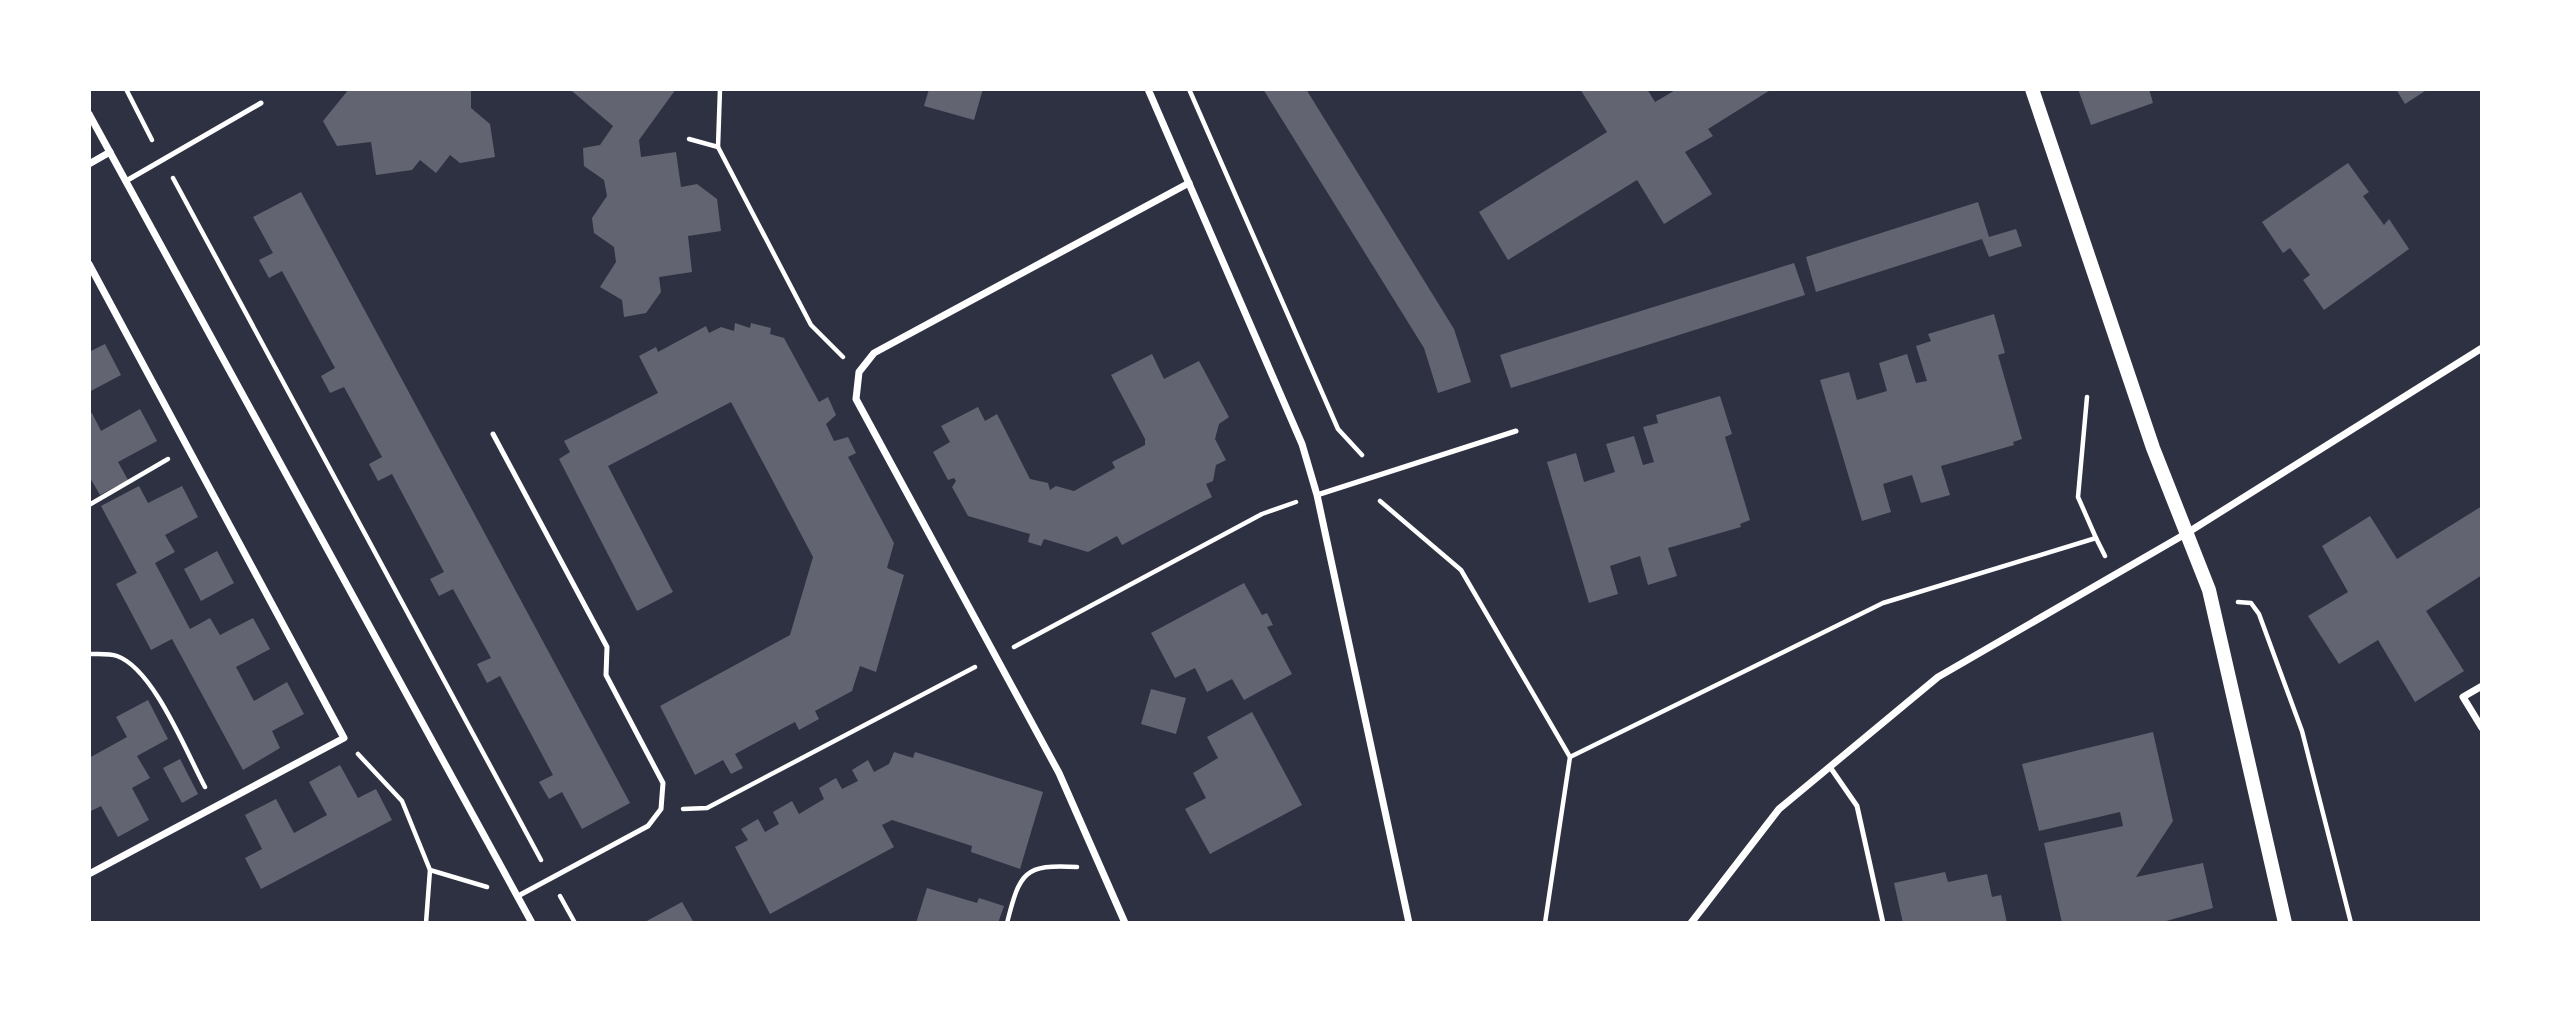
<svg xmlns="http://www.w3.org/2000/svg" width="2571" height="1012" font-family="Rubik,sans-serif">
  <rect width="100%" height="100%" fill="#2d3142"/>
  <g fill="#626471">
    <path d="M349,89H471V108L490,124L495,157L460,163L450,155L436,173L420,160L412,170L376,175L371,142L337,146L323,121Z"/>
    <path d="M574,89H676L639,140L641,157L676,152L681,187L697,184L717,199L721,231L688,236L692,272L659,277L661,292L646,313L624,317L622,300L600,287L616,262L614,247L594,233L592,218L607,196L604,180L584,166L583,148L600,145L613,126L572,91Z"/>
    <path d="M929,89H983L974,120L924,106Z"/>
    <path d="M1263,89H1306L1454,329L1471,382L1438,393L1424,348Z"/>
    <path d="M1580,89H1647L1655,102L1677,89H1772L1708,129L1713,136L1685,152L1712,194L1664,224L1637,180L1508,260L1479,212L1607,132Z"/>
    <path d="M2078,89H2149L2153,103L2091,125Z"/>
    <path d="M2396,89H2428L2405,104Z"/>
    <path d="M2348,163L2369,192L2363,196L2384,225L2389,219L2409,249L2324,310L2303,280L2310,275L2290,248L2283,253L2262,222Z"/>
    <path d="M301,192L630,803L582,829L562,792L549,799L539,782L553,775L500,676L487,683L477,664L491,658L453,589L439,596L430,579L444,572L392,474L378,481L369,464L382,457L344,387L330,393L321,376L335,368L282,271L269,278L259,260L273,253L253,217Z"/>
    <path d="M1978,202L1989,237L2016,229L2022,246L1989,257L1982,239L1816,292L1806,257Z"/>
    <path d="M1794,263L1805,295L1511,388L1500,355Z"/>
    <path d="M1994,314L2005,353L1998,355L2022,439L2013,442L2014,445L1941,466L1950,495L1921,503L1912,475L1883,484L1891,512L1862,521L1820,380L1849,372L1857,400L1887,391L1879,363L1907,354L1916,383L1927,381L1916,346L1931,341L1928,334Z"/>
    <path d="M735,323L750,328L751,323L771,328L770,334L784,338L819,402L828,397L836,415L826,424L834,441L848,437L856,453L848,457L894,543L887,568L904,575L876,672L860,666L852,691L815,711L819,719L799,730L795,722L735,754L743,768L731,774L723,760L695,775L660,706L790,635L813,557L731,402L608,466L673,592L637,611L559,459L570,452L564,441L658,393L639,356L656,347L658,352L706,326L709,333L721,327L734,331Z"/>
    <path d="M105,344L121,375L89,392V352Z"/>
    <path d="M1152,354L1164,379L1199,361L1229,417L1219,424L1215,439L1226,460L1216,465L1213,481L1206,484L1212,497L1122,545L1117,536L1088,552L1044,539L1041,546L1028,542L1030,534L968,516L952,487L956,481L954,478L948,480L933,452L950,442L941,426L978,407L985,421L997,414L1030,479L1048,483L1050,490L1056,486L1074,491L1115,468L1112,462L1145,445V439L1111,375Z"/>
    <path d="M1720,396L1732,434L1725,437L1750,520L1740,524L1741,527L1668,548L1677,576L1648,585L1640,556L1610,566L1618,594L1589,603L1547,462L1576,453L1584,482L1615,472L1606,444L1634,436L1643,465L1654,462L1643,427L1658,423L1656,415Z"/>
    <path d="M140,409L157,441L118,462L128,480L100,495L89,476V414L92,413L101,431Z"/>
    <path d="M139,486L148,503L182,486L198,517L165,535L175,552L155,563L190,629L210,618L220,635L253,618L270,649L236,667L254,701L287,682L304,714L272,731L280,748L243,770L172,639L151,650L116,584L137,573L101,506Z"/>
    <path d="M2482,506V575L2426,611L2464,671L2415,702L2378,640L2339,664L2308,616L2348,592L2322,546L2370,516L2397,559Z"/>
    <path d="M217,551L234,583L201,601L184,569Z"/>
    <path d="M1244,583L1262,615L1267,613L1273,625L1267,627L1292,674L1244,700L1232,679L1207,692L1195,668L1175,678L1151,633Z"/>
    <path d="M1151,689L1186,698L1176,734L1141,724Z"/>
    <path d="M148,700L168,739L137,756L150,778L132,788L149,820L118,837L101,806L89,812V758L127,737L116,717Z"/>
    <path d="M1252,712L1302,805L1210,854L1185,809L1206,798L1193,773L1218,758L1207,737Z"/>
    <path d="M2153,732L2173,821L2136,877L2203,863L2213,908L2159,923H2062L2044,843L2123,826L2120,812L2039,831L2022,764Z"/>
    <path d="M894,752L913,758L915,752L1043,792L1020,869L971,852L972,846L892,820L882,825L894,847L770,914L735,847L748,840L741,829L758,819L765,832L779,824L773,812L792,801L799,814L824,799L819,788L836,778L842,789L858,781L852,770L868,760L874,772L889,764Z"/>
    <path d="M180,759L198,794L182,803L163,768Z"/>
    <path d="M340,765L358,798L376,789L392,820L261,889L245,858L262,849L245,815L276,799L294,833L327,815L309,782Z"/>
    <path d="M1945,872L1948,882L1987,874L1992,897L2001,895L2007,923H1903L1894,883Z"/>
    <path d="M927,888L977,903L979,898L1004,906L998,923H916Z"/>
    <path d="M682,902L694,923H643Z"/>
  </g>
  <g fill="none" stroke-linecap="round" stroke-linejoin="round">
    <g stroke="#fff" stroke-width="4.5">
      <path d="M126,89L152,140"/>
      <path d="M1189,89L1338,429L1362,455"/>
      <path d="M689,139L718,147L720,89"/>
      <path d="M718,147L811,325L843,357"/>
      <path d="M173,178L541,860"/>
      <path d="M2087,397L2078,497L2096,538"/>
      <path d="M1380,501L1461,570L1570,757L1545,923"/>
      <path d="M89,505L168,459"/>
      <path d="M2238,602L2251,603L2259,614L2302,731L2351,923"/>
      <path d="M1014,647L1262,514L1296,502"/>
      <path d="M89,654C97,654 109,653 117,656C154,669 187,754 205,787"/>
      <path d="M358,754L402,801L430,870L487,887"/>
      <path d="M1570,757L1883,603L2096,538L2105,556"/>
      <path d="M683,809L707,808L975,667"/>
      <path d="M560,896L575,923"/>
      <path d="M426,923L430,870"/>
      <path d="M1007,923C1020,872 1024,864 1077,867"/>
    </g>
    <g stroke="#fff" stroke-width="5">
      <path d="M126,181L261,103"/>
      <path d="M493,434L607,647L606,675L663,783L661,809L648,826L518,896"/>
      <path d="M1317,495L1516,431"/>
      <path d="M1830,767L1857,806L1883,923"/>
    </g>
    <g stroke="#fff" stroke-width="7">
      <path d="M1148,89L1302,444L1317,495L1409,923"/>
      <path d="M89,114L532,923"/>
      <path d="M89,164L110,152"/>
      <path d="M89,264L344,738L89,874"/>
      <path d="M2482,686L2463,697L2482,728"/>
      <path d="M1125,923L1059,773L856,399L859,372L874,353L1189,183"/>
      <path d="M1691,923L1779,809L1938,677L2187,533L2482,348"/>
    </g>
    <path stroke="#fff" stroke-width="14" d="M2032,89L2153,448L2209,590L2285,923"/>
  </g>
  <rect width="2571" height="1012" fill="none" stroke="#ffffff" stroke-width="182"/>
</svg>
